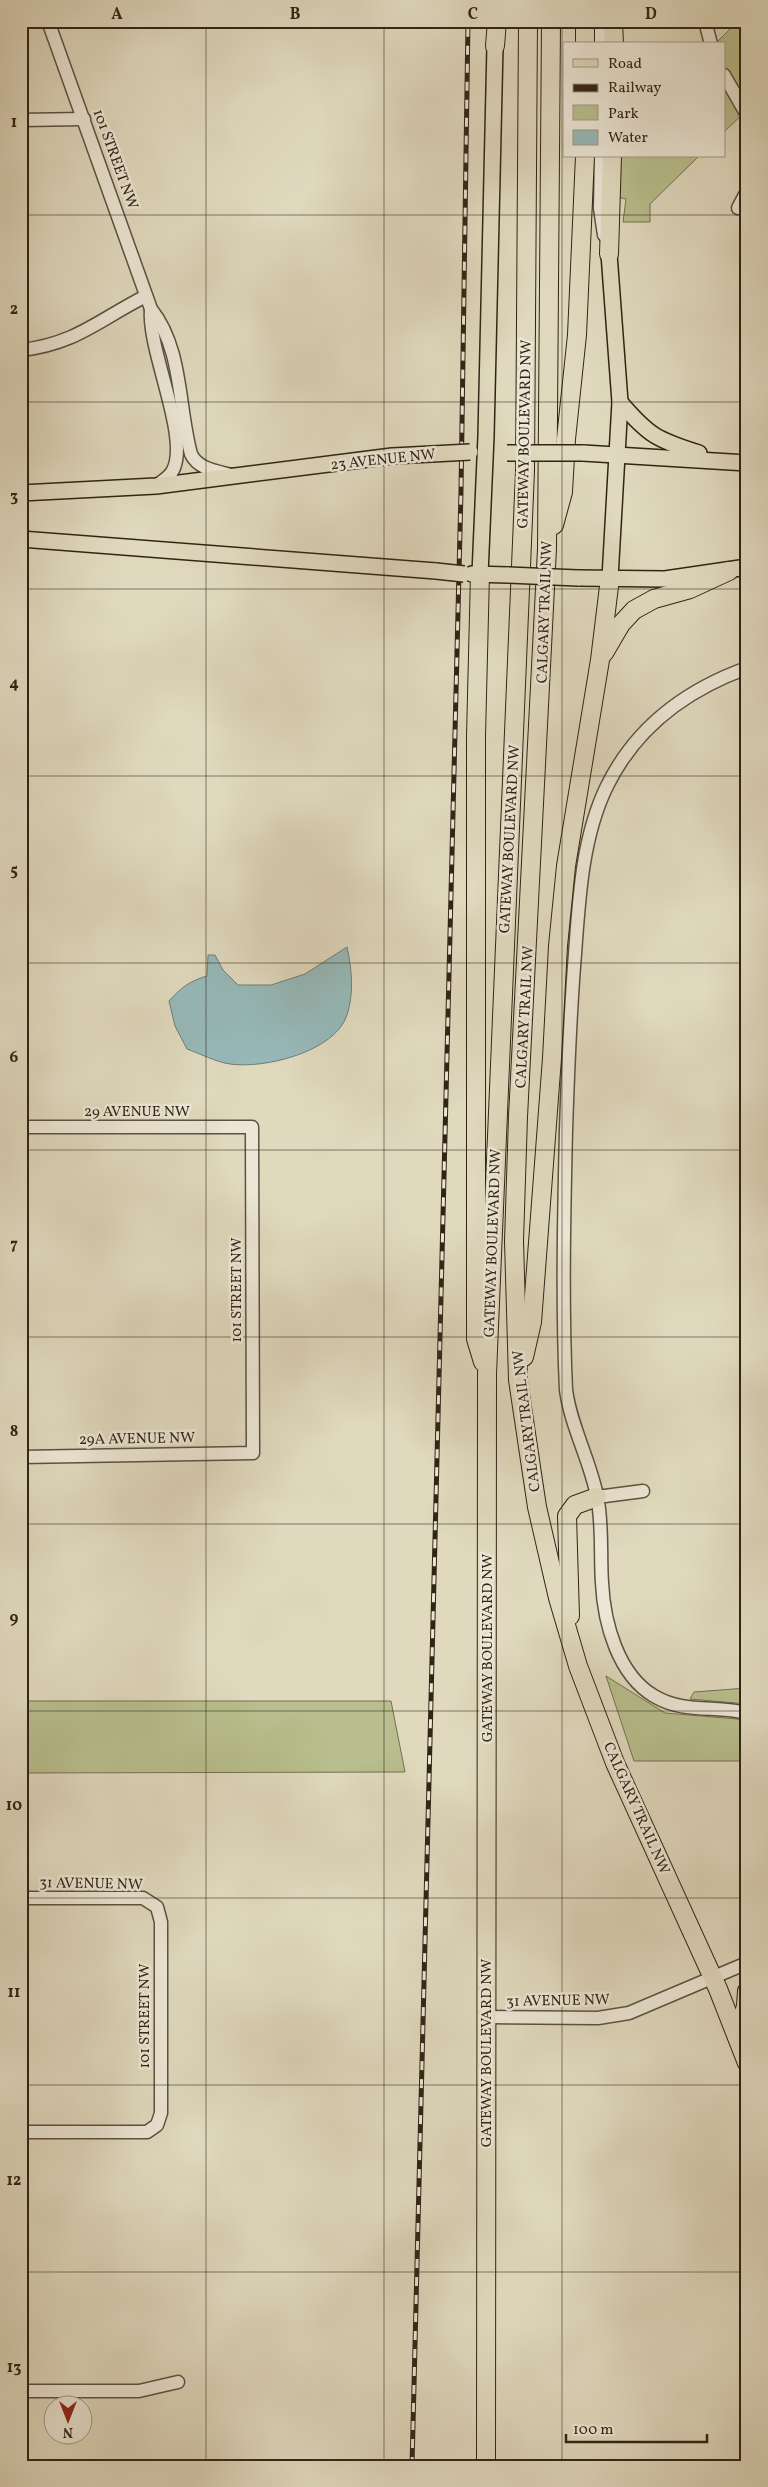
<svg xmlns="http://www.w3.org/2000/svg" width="768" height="2487" font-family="Vollkorn,serif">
  <rect width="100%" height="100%" fill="#e0d9be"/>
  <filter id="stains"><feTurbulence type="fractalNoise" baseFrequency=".004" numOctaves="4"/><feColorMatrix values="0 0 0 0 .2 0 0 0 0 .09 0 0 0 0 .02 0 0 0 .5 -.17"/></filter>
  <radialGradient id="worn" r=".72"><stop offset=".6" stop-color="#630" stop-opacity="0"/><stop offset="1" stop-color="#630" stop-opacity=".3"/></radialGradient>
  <g fill="#b8be8d" stroke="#747151">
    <path d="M738,21H747V110L724,132V44H718L717,42Z"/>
    <path d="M619,156H699L650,204V222H623L626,199L617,197Z"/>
    <path d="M606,1676L665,1713L737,1719L747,1724V1761H634Z"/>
    <path d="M747,1688V1704L690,1699L694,1692Z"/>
    <path d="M21,1701H391L405,1772L21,1773Z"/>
  </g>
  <path fill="#96b9b9" stroke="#6e7d77" d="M347,947C352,970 354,993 347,1015C335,1052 264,1069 230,1064C216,1062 201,1054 187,1049L175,1026L169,1001C181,988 189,981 207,976L208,955H215L223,970L238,985H271L305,974Z"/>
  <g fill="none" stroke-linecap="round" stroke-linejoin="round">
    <defs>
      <g id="minor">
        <path d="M48,21L151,309C183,349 178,407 191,454C198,469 216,471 231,475"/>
        <path d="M705,21L711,44"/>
        <path d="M601,44V21"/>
        <path d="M724,75L747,115"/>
        <path d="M21,120L84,119"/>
        <path d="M601,156L600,208L604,235"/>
        <path d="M738,208L747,191"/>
        <path d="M151,309C147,349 190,437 173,470C170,477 162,481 156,486"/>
        <path d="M21,350C76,344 100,319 146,296"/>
        <path d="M747,668C686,690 636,727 607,786C582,837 579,899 575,954C570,1013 568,1071 566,1130C564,1217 562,1303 566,1390C571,1427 590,1460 597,1496C603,1525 600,1554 602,1583C604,1623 618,1675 654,1696C684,1714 715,1705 747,1713"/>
        <path d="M21,1127H252L253,1453L21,1457"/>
        <path d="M597,1497L643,1491"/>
        <path d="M21,1898H143L157,1907L161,1922V2113L157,2125L147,2132H21"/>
        <path d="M486,2017L598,2018L629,2013L747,1963"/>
        <path d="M21,2391H139L178,2382"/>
      </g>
      <g id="major">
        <path d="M609,254L620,402L610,578"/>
        <path d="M620,402C648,435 657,440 699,453"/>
        <path d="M583,453L747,463"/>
        <path d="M21,493L156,486L392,456L432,454"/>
        <path d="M21,539L436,571"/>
        <path d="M472,574L508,575"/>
        <path d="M480,574L486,436L495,46"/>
        <path d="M578,578L665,579L747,567"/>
      </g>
      <g id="highway">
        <path d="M551,21L547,549L518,1117L514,1241L518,1380L537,1507L558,1598L578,1666L615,1763L718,1989L747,2063"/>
        <path d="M585,21V44"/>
        <path d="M613,21L614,44"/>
        <path d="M495,46L497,21"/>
        <path d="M609,254L612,156"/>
        <path d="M554,525L563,492L566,439L577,335L585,156"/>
        <path d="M480,574L476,736V1339L483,1362"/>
        <path d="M604,653L621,624L634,610L654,599L690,589L729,571"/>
        <path d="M524,1357L532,1322L552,1058L558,946L566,866L600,660L610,578"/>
        <path d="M570,1616L567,1516L575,1505L597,1497"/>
        <path d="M737,2037L746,2006L747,1991"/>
        <path d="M486,2466L487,1374L525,471L528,21"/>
      </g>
    </defs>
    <use href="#minor" stroke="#5d513f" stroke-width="15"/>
    <use href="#major" stroke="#312415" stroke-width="18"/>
    <use href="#highway" stroke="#312415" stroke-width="20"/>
    <use href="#minor" stroke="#ebe6d5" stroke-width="12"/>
    <use href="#major" stroke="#e0d9be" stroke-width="15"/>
    <use href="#highway" stroke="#e0d9be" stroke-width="18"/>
    <defs>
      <path id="rail" d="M412,2466L461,491L468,21"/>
    </defs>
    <use href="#rail" stroke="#312415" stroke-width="5"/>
    <use href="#rail" stroke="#ebe6d5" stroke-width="3" stroke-dasharray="9" stroke-linecap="butt"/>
    <defs>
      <g id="major-bridge">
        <path d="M507,453H583"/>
        <path d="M432,454L470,452"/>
        <path d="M436,571L464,574"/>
        <path d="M508,575L578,578"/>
      </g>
    </defs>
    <use href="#major-bridge" stroke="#312415" stroke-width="18" stroke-linecap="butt"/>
    <use href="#major-bridge" stroke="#e0d9be" stroke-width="15"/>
  </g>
  <path fill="none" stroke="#312415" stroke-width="1" stroke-opacity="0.55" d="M206,21V2466M384,21V2466M562,21V2466M21,215H747M21,402H747M21,589H747M21,776H747M21,963H747M21,1150H747M21,1337H747M21,1524H747M21,1711H747M21,1898H747M21,2085H747M21,2272H747"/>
  <g text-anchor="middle" stroke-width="5" stroke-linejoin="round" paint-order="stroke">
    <g font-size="15" fill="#312415" stroke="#ebe6d5">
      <text transform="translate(116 159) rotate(70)" y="5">101 STREET NW</text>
      <text transform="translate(524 434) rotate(-89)" y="5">GATEWAY BOULEVARD NW</text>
      <text transform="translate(383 459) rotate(-6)" y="5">23 AVENUE NW</text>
      <text transform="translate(544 612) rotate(-88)" y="5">CALGARY TRAIL NW</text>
      <text transform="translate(509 839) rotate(-87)" y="5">GATEWAY BOULEVARD NW</text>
      <text transform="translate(524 1017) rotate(-87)" y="5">CALGARY TRAIL NW</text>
      <text x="137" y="1116">29 AVENUE NW</text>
      <text transform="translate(492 1243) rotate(-88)" y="5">GATEWAY BOULEVARD NW</text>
      <text transform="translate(236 1290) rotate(-90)" y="5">101 STREET NW</text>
      <text transform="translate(526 1421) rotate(-97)" y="5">CALGARY TRAIL NW</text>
      <text transform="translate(137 1438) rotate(-1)" y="5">29A AVENUE NW</text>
      <text transform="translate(487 1648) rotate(-90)" y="5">GATEWAY BOULEVARD NW</text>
      <text transform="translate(637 1808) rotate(66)" y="5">CALGARY TRAIL NW</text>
      <text transform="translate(91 1883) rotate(1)" y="5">31 AVENUE NW</text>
      <text transform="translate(558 2000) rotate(-1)" y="5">31 AVENUE NW</text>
      <text transform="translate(144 2016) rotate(-90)" y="5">101 STREET NW</text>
      <text transform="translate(486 2053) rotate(-90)" y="5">GATEWAY BOULEVARD NW</text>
    </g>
  </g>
  <rect width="768" height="2487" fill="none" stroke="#e0d9be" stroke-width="55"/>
  <rect x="563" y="42" width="162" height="115" fill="#ebe6d5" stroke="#a19888"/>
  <rect x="573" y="59" width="25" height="8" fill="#e0d9be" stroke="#a19888"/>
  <text x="608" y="68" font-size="15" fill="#312415">Road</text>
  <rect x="573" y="84" width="25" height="8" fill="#312415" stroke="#a19888"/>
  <text x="608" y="92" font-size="15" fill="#312415">Railway</text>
  <rect x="573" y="105" width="25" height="15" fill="#b8be8d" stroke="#a19888"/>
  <text x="608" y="118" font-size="15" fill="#312415">Park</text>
  <rect x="573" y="130" width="25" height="15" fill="#96b9b9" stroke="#a19888"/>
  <text x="608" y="142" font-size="15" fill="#312415">Water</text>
  <g transform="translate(68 2420) rotate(180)"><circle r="24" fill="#ebe6d5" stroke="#a19888"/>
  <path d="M0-4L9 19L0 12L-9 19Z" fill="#8f2418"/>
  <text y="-8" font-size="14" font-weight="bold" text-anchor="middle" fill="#312415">N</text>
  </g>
  <path d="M566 2434v8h141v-8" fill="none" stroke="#312415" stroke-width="2.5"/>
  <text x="573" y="2434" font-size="15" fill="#312415" stroke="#ebe6d5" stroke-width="4" paint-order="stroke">100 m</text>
  <rect x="28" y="28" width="712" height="2432" fill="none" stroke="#312415" stroke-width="2"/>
  <g font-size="16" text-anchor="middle" font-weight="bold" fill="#312415">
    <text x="117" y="19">A</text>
    <text x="295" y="19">B</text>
    <text x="473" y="19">C</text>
    <text x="651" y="19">D</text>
    <text x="14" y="127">1</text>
    <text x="14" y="314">2</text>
    <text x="14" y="501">3</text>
    <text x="14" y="688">4</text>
    <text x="14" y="875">5</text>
    <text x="14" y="1062">6</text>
    <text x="14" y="1249">7</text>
    <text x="14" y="1436">8</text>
    <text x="14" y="1623">9</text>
    <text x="14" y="1810">10</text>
    <text x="14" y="1997">11</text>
    <text x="14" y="2185">12</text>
    <text x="14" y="2372">13</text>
  </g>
  <rect width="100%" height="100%" filter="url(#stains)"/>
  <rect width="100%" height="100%" fill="url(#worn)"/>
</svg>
